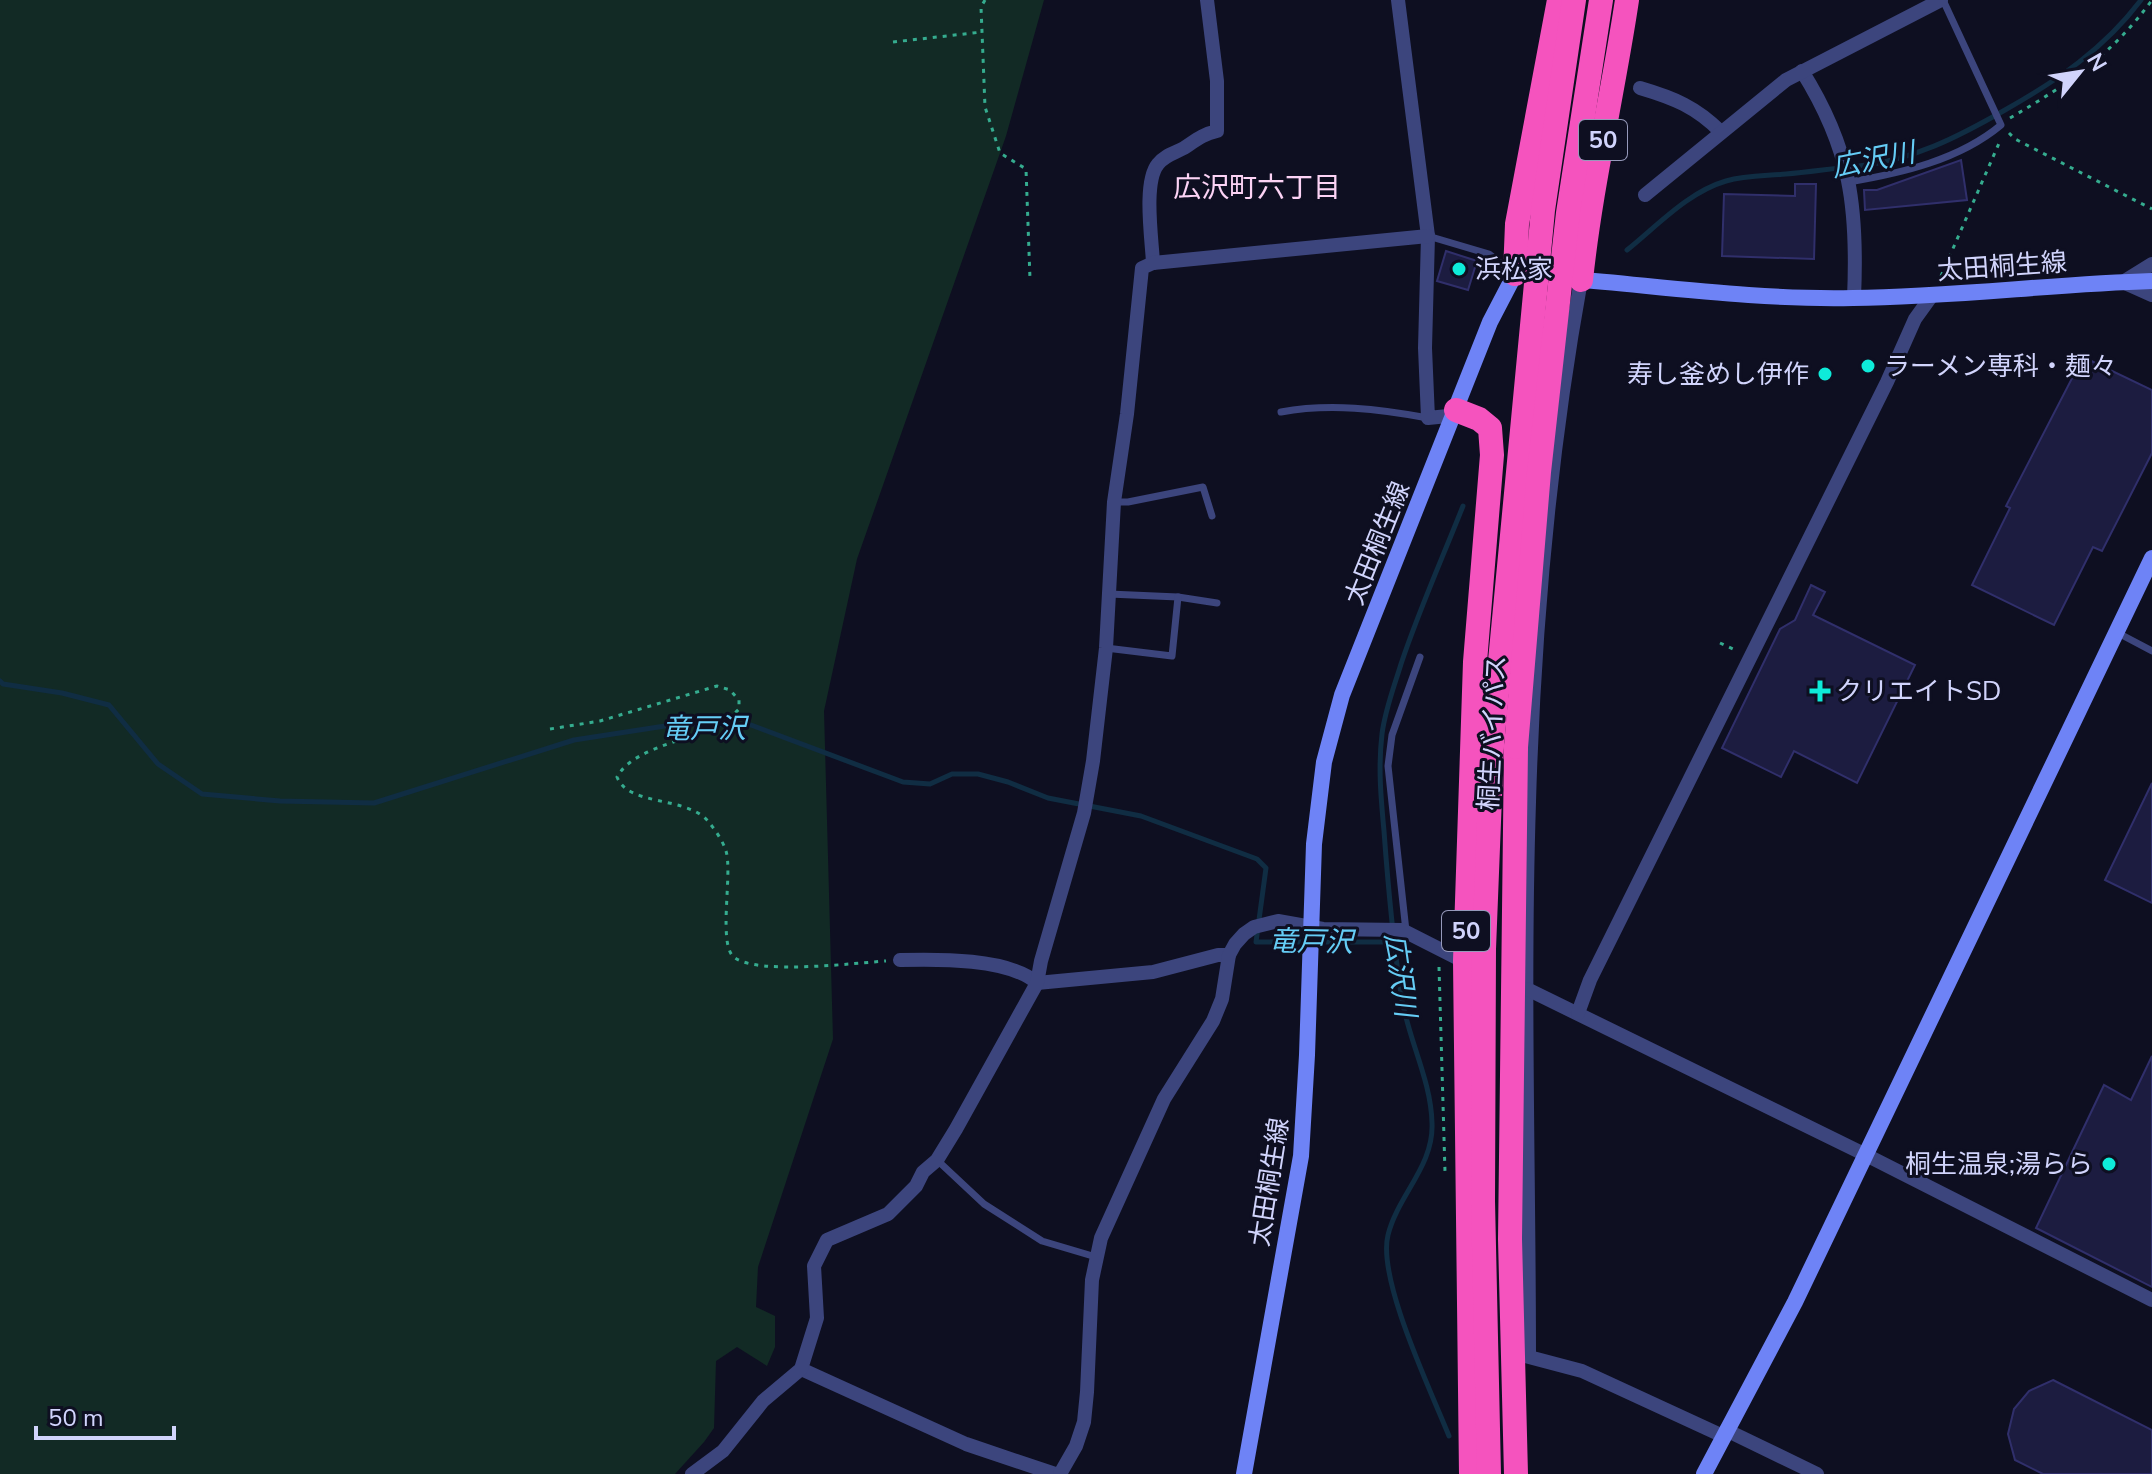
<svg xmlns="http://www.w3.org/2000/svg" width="2152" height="1474" font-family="'Nunito Sans','Noto Sans JP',sans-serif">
  <rect width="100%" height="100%" fill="#0e0f21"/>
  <path fill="#122a25" d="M0,0H1044L1006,136L857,559L824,711L833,1039L758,1267L756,1307L775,1316V1347L767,1366L737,1347L716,1361L714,1428L704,1442L675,1474H0Z"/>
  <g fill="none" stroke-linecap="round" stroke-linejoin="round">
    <g stroke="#102d43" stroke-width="5">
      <path d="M1627,250C1657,226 1688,192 1726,181C1746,175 1766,176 1786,174C1810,172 1835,168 1859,166C1913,160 1958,137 2005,110C2058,80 2104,49 2141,0"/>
      <path d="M0,681L3,684L62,693L109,705L158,764L202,794L280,801L374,803L574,740L678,724L751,725L903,782L930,784L952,774H978L1008,782L1048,798L1141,816L1257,859L1266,868L1256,942H1393"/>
      <path d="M1449,1436C1431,1391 1377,1279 1388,1235C1398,1195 1434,1166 1432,1123C1431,1079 1407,1037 1401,994C1393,940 1388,886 1384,831C1381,799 1378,767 1382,734C1385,710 1394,687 1401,664C1419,610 1442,559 1463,506"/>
    </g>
  </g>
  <g fill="#1c1c40" stroke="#302f6b" stroke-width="2">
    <path d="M1961,160L1967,200L1865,210L1864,190H1877Z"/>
    <path d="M1795,184H1816L1814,259L1722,256L1724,194L1795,196Z"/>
    <path d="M1446,251L1477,261L1468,290L1437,281Z"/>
    <path d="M2083,357L2152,390V453L2102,551L2093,547L2054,625L1972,585L2010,508L2006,506Z"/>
    <path d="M1811,585L1825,592L1813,615L1915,665L1857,783L1794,751L1781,777L1722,748L1780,629L1795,620Z"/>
    <path d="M2152,783V903L2105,880Z"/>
    <path d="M2152,1056V1287L2036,1228L2104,1085L2131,1100Z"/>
    <path d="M2053,1380L2152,1430V1474H2043L2015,1460L2008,1434L2014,1409L2029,1391Z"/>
  </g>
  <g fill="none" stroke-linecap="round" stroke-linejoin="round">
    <g stroke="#35ac8f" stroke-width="3" stroke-dasharray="4 6" stroke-linecap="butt">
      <path d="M985,0L981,7L985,107L1000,153L1026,169L1030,279"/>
      <path d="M893,42L982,32"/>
      <path d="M2010,118C2068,84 2112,55 2152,0"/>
      <path d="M2009,133L2015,139L2152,209"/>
      <path d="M1941,276L2000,141"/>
      <path d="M1720,643L1735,650"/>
      <path d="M550,729L600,721L717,686L730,690L739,700V709C710,741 637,741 617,777C628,806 684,796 707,820C714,828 723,841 726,851C733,874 717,947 735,958C760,975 854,963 886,961"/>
      <path d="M1439,967L1445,1172"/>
    </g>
    <g stroke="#3c457d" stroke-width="7">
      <path d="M1849,182C1902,173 1959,160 2001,125L1943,0"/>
      <path d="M1428,236L1489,254L1510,270"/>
      <path d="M1281,412C1330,403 1379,409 1428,418"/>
      <path d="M1114,502H1128L1203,487L1212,516"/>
      <path d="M1109,594L1178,597L1217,603"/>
      <path d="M2118,633L2152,651"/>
      <path d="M1106,648L1172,656L1178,597"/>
      <path d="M1406,931L1388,766L1392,735L1420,657"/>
      <path d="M937,1160L984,1204L1042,1241L1096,1257"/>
    </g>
    <g stroke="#3c457d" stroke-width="14">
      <path d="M1398,0L1428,236L1425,348L1428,418L1448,416L1456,410"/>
      <path d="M1802,71C1851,149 1858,208 1854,298"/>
      <path d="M1640,88C1674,98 1696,107 1721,132"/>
      <path d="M1645,195L1786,80L1941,0"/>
      <path d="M1153,263C1152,240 1143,182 1158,164C1165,155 1175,153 1184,148C1196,140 1203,134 1217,131V81L1207,0"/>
      <path d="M1581,280C1550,451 1534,627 1529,802C1523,987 1529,1172 1529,1357L1582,1371L1723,1436"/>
      <path d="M2123,282L2152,264"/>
      <path d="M2123,282L2152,295"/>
      <path d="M900,960C937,959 1009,958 1037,983L1153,972L1218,955H1229"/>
      <path d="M1527,989L1866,1155L2152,1300"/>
      <path d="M1578,1013L1590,980L1887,382L1915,319L1933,294"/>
      <path d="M801,1369L966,1444L1055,1474"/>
      <path d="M1726,1430L1817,1474"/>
      <path d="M692,1474L723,1451L763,1401L801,1369L817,1318L814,1266L827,1240L888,1214L916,1186L923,1172L937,1160L956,1129L1037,983L1041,961L1084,813L1093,761L1106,648L1114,502L1127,414L1142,268L1153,263L1428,236"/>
      <path d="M1060,1474L1076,1446L1084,1422L1087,1392L1092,1280L1101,1238L1164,1099L1213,1021L1222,999L1229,955L1235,944L1244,934L1254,927L1278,921L1323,929L1402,930L1469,964"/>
    </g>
    <g stroke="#6e83f6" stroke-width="16">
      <path d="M1573,279C1667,287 1759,300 1853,298C1953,297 2052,284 2152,281"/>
      <path d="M1244,1474L1301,1156L1307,1055L1314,844L1324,762L1342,695L1490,322L1515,274H1522"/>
      <path d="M1704,1474L1795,1302L2152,558"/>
    </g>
    <g stroke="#f553be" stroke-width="24">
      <path d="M1515,274L1517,224L1559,0"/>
      <path d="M1581,280C1591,185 1613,94 1627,0"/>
      <path d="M1456,410L1479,419L1490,428L1492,455L1475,662L1465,961L1471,1474"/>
      <path d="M1489,1474L1483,1201L1484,949L1492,745"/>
      <path d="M1516,1474L1510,1239L1516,747"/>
    </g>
    <g stroke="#f553be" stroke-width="24">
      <path d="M1492,745L1543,210L1574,0"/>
      <path d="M1516,747L1539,472L1568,213L1601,0"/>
    </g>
  </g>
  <g fill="#0eebd9" stroke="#0e0f21" stroke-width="3">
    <circle cx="1459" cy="269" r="8"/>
    <circle cx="1868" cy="366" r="8"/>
    <circle cx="1825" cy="374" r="8"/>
    <path d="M1816 679h8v8h8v8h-8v8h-8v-8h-8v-8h8z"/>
    <circle cx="2109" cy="1164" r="8"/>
  </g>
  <g text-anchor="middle" stroke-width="6" stroke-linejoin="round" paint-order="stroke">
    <g fill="#0e0f21" stroke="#9699ba" stroke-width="2">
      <rect x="1579" y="120" width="48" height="40" rx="6"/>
      <rect x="1442" y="911" width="48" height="40" rx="6"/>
    </g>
    <g font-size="24" font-weight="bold" fill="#d1d4fc">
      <text x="1603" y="148">50</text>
      <text x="1466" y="939">50</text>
    </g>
    <g font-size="26" fill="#d1d4fc" stroke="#0e0f21">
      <text transform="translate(2002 266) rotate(-4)" y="9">太田桐生線</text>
      <text transform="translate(1377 543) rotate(-68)" y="9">太田桐生線</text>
      <text transform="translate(1492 733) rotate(-87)" y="9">桐生バイパス</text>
      <text transform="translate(1269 1182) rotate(-81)" y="9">太田桐生線</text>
    </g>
    <g font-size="26" fill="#d1d4fc" stroke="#0e0f21" text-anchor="start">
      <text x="1475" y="278">浜松家</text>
      <text x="1884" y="375">ラーメン専科・麺々</text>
      <text x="1809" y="383" text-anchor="end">寿し釜めし伊作</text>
      <text x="1836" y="700">クリエイトSD</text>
      <text x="2093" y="1173" text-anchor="end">桐生温泉;湯らら</text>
    </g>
    <g font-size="28" font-style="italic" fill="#65cdf6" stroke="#0e0f21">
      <text transform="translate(1873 159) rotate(-11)" y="10">広沢川</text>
      <text x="704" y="738">竜戸沢</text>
      <text transform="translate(1311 941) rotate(1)" y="10">竜戸沢</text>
      <text transform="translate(1401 975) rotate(82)" y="10">広沢川</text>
    </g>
    <g font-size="28" fill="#fcd3f5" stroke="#0e0f21">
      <text x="1257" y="197">広沢町六丁目</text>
    </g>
  </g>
  <g transform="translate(2080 72) rotate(60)" stroke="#0e0f21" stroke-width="6" paint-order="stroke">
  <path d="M0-6L14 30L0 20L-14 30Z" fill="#d1d4fc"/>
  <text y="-12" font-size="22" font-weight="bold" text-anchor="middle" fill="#d1d4fc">N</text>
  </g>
  <path d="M36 1426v12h138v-12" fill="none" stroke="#d1d4fc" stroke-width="4"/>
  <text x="48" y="1426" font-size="24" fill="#d1d4fc" stroke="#0e0f21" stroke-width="6" paint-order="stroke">50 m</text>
</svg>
